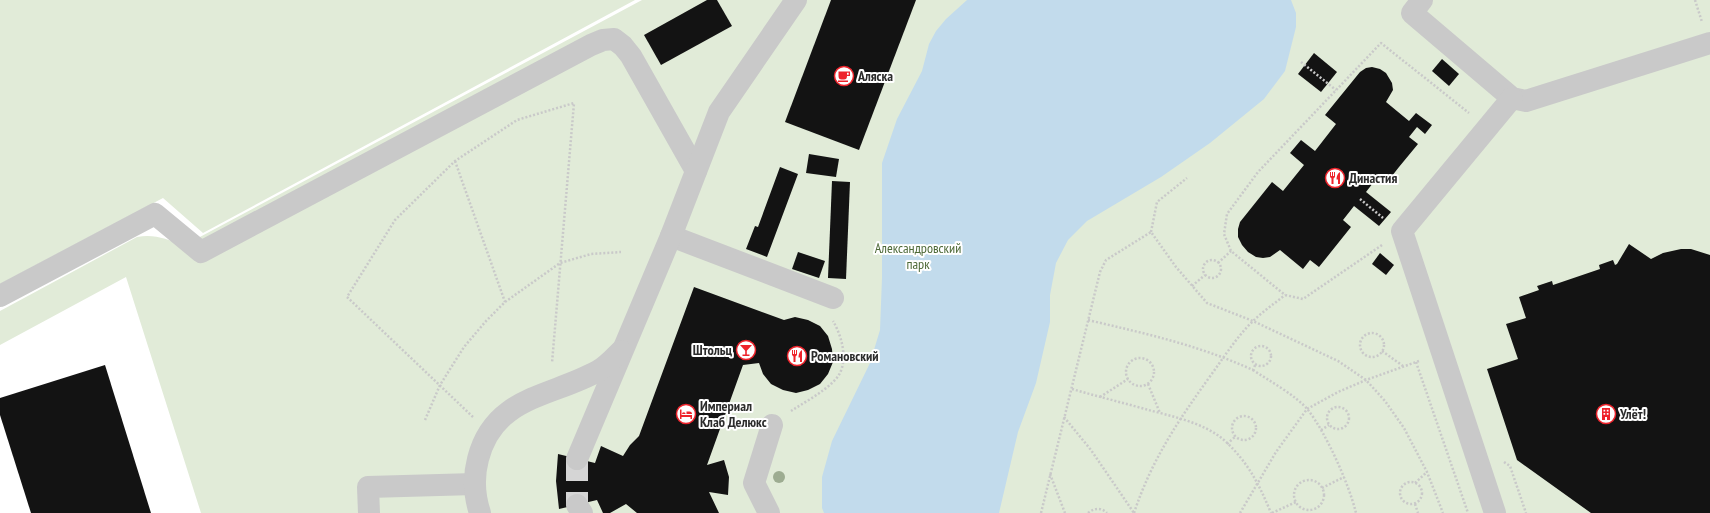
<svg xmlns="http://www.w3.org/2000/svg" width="1710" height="513" font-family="'PT Sans Narrow',sans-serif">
  <rect width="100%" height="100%" fill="#fff"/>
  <g fill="#e1ebd8">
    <path d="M0,0H635L203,233L163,198L0,284Z"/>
    <path d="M642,0H1710V513H201L126,277L0,345V311L137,237C155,234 167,239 183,246Z"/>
  </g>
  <path fill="#c2dbec" d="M967,0H1291L1296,13V27L1285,71L1264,99L1210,143L1161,177L1087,221L1068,240L1056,263L1050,295V322L1036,383L1018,432L999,513H824L822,508V477L832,441L870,363L880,330L882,278V163L897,119L922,71L929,44L936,31L946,19Z"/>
  <g fill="#131313">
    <path d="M707,0H717L732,26L661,65L644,35Z"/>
    <path d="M831,0H916L859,150L785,122Z"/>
    <path d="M1314,53L1337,72L1321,92L1298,74Z"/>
    <path d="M1442,59L1459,74L1449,86L1432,71Z"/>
    <path d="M1372,67L1380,69L1386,73L1392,83L1393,90L1386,102L1409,121L1416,113L1432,125L1425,134L1417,127L1409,137L1418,144L1399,167L1388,181L1380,174L1366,192L1391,212L1379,226L1354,206L1343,220L1351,227L1319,267L1310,260L1303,269L1280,250L1270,257L1263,258L1256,257L1248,252L1242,245L1238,237V229L1240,222L1272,182L1283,191L1304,165L1290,153L1301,140L1315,151L1336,124L1325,115L1360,72L1366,68Z"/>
    <path d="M809,154L839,159L836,177L806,173Z"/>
    <path d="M780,167L798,174L767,257L746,249L755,226L758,227Z"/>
    <path d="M832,181L850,182L846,279L828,278Z"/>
    <path d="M1629,244L1651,259L1663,253L1681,249H1691L1710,255V513H1591L1517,460L1487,369L1518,359L1506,324L1526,318L1519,297L1539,290L1537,286L1552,281L1553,285L1600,269L1599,265L1613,260L1615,265L1617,264Z"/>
    <path d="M798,252L825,261L819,278L792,269Z"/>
    <path d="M1380,253L1394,265L1386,275L1372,264Z"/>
    <path d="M694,287L784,320L795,317L808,320L820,326L828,336L832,349L833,362L828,374L820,384L808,390L796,393L783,390L771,384L763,374L759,363L743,365L707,465L724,460L729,477L728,495L709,492L719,513H637L626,504L610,513H603L597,500L559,509L556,481L558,454L595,463L601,446L623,456L630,445L639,436Z"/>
    <path d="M105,365L151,513H31L0,415V398Z"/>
  </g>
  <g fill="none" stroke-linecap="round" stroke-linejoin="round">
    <path stroke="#d5d5d5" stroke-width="22" stroke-dasharray="22 11" stroke-linecap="butt" d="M577,459V505"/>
    <g stroke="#c9c9c9" stroke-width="2.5" stroke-dasharray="2 2" stroke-linecap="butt">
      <path d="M1695,0L1702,22"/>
      <path d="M1301,62L1336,90"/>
      <path d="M455,161L505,302"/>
      <path d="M1360,199L1383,218"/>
      <path d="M1151,232L1157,202L1187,178"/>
      <path d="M1382,245L1303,299L1285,295L1231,251L1224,234L1227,214L1258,172L1381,43L1469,113"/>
      <circle cx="1212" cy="269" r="9"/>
      <path d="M1218,263L1231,251"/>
      <path d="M1192,286L1205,275"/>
      <path d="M1088,320C1147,334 1198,345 1253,370L1256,363"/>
      <circle cx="1372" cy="345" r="12"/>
      <circle cx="1261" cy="356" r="10"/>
      <path d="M1382,351L1403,366"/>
      <circle cx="1140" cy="372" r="14"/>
      <path d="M1416,362L1468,513"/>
      <path d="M1253,370C1268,380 1297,396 1308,410C1326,433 1349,484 1356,513"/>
      <path d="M1148,384L1160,413"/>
      <path d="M1072,389C1096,396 1120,402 1145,409C1170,416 1203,422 1224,440C1248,462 1259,484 1271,513"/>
      <path d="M1100,397L1128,379"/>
      <circle cx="1338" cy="418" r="11"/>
      <path d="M791,411C805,402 822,393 834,381C850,366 843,338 833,321"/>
      <circle cx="1244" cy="428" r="12"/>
      <path d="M473,417L347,297L395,220L455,161L517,120L574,103L552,363"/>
      <path d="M1064,417L1091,450L1134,513"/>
      <path d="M425,420L440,385L464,347L486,321L505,302L560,263L591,254L621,252"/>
      <path d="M1321,430L1329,425"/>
      <path d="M1227,444L1236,436"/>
      <path d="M1504,462L1510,466L1526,513"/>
      <path d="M1050,474L1065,513"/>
      <circle cx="1309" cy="495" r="15"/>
      <circle cx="1411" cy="493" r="11"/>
      <path d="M1415,483L1427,472"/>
      <path d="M1322,488L1344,477"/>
      <path d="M1415,504L1418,513"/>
      <path d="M1041,513L1100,272L1106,260L1151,232L1176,267L1207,303L1253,321L1338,361L1366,380L1385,401L1404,428L1427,472L1443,513"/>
      <path d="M1088,513C1094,508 1101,507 1107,513"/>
      <path d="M1134,513C1152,459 1178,421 1211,375C1224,357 1236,338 1252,322C1262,312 1274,304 1285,295"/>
      <path d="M1240,513L1276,452L1307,409L1338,392L1366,380L1419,361"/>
      <path d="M1272,513L1296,502"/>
    </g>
    <g stroke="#c9c9c9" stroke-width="22">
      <path d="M1422,0L1412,13L1512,98L1526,101L1710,43"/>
      <path d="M671,236L833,298"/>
      <path d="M0,296L155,214L201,252L591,45L603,40L614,39L623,46L631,56L696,171"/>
      <path d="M577,459L671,236L719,112L796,0"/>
      <path d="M577,505L582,513"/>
      <path d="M369,513L368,487L475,484"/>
      <path d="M480,513C474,495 473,478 478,459C494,396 551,397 598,371C607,366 614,358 621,351"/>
      <path d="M769,513L754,483L772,425"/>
      <path d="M1495,513L1402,231L1512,98"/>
    </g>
  </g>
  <circle fill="#9dac91" cx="779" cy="477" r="6"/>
  <defs>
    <symbol id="cafe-ring" viewBox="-11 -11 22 22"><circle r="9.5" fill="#fff" stroke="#ee232b" stroke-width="1.5"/><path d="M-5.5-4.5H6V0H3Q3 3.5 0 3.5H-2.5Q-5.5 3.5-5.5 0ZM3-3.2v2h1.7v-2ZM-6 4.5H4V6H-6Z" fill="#ee232b"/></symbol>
    <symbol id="restaurant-ring" viewBox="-11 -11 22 22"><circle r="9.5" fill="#fff" stroke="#ee232b" stroke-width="1.5"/><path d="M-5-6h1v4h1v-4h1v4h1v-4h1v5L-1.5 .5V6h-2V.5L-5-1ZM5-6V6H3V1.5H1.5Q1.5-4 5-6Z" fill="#ee232b"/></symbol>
    <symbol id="bar-ring" viewBox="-11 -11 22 22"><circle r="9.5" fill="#fff" stroke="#ee232b" stroke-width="1.5"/><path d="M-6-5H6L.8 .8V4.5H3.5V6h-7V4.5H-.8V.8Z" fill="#ee232b"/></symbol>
    <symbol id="hotel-ring" viewBox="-11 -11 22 22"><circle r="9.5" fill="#fff" stroke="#ee232b" stroke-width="1.5"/><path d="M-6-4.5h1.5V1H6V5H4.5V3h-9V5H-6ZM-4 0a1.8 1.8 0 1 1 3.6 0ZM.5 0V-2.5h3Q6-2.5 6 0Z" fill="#ee232b"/></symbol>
    <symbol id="building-ring" viewBox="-11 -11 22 22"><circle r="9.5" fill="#fff" stroke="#ee232b" stroke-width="1.5"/><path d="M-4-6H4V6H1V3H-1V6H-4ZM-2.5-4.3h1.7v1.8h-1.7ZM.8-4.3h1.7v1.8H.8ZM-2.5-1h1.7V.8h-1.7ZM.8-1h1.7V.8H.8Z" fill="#ee232b"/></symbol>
  </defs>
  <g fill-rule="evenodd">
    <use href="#cafe-ring" x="833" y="65" width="22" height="22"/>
    <use href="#restaurant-ring" x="1324" y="167" width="22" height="22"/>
    <use href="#bar-ring" x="735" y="339" width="22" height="22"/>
    <use href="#restaurant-ring" x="786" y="345" width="22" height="22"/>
    <use href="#hotel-ring" x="675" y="403" width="22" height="22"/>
    <use href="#building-ring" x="1595" y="403" width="22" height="22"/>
  </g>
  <g text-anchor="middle" stroke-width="4" stroke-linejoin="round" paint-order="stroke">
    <g font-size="14" font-weight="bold" fill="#2c2c2c" stroke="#fff" text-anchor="start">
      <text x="858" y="81">Аляска</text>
      <text x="1349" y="183">Династия</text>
      <text x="732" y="355" text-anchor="end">Штольц</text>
      <text x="811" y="361">Романовский</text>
      <text x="700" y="411">Империал<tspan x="700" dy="16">Клаб Делюкс</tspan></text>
      <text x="1620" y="419">Улёт!</text>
    </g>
    <g font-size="14" fill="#4d6937" stroke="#fff">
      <text x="918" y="253">Александровский<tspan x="918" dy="16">парк</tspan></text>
    </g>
  </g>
</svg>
